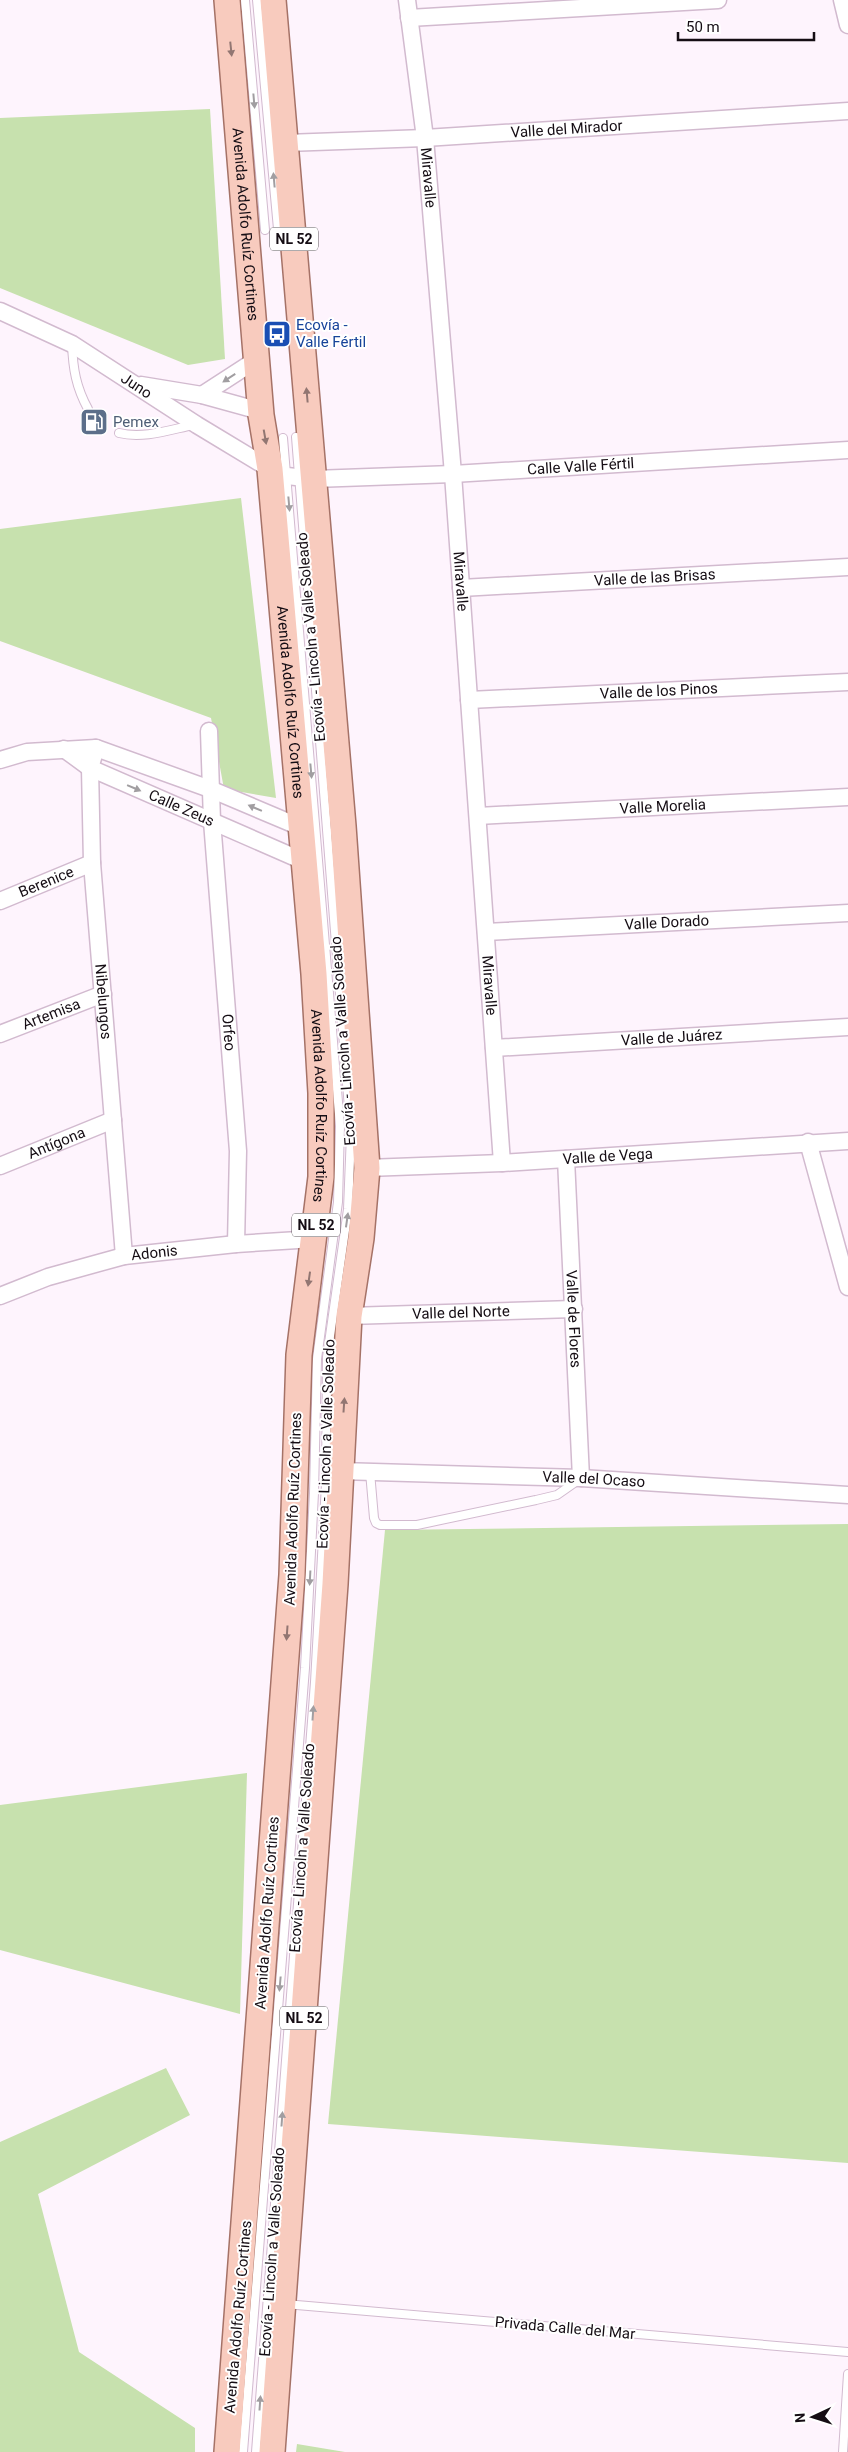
<svg xmlns="http://www.w3.org/2000/svg" width="848" height="2452" font-family="Roboto,sans-serif">
  <rect width="100%" height="100%" fill="#fef4fd"/>
  <g fill="#c7e1ae">
    <path d="M210,109L225,359L188,365L0,288V118Z"/>
    <path d="M241,498L276,798L224,789L211,718L0,641V529Z"/>
    <path d="M848,1524V2163L328,2124L385,1530Z"/>
    <path d="M247,1773L240,2014L0,1950V1805Z"/>
    <path d="M166,2068L190,2115L38,2194L79,2352L195,2428V2452H0V2142Z"/>
    <path d="M297,2444L345,2452H296Z"/>
  </g>
  <g fill="none" stroke-linecap="round" stroke-linejoin="round">
    <defs>
      <g id="service">
        <path d="M245,0L265,230"/>
        <path d="M257,0L278,229"/>
        <path d="M72,344C73,369 76,387 88,409"/>
        <path d="M119,433C143,439 169,430 193,425"/>
        <path d="M370,1472L374,1518L376,1523L380,1525H417L536,1500L557,1495L577,1481"/>
        <path d="M285,2304L848,2352"/>
        <path d="M243,2452L305,1668L314,1493L317,1359L338,1202L340,1126L283,438"/>
        <path d="M256,2452L315,1682L326,1484L327,1357L348,1209L351,1134L296,437"/>
        <path d="M843,2452L848,2374"/>
      </g>
      <g id="minor">
        <path id="s1" d="M407,0L425,138L453,474L502,1163"/>
        <path d="M842,0L848,25"/>
        <path d="M409,18L718,0"/>
        <path id="s2" d="M286,143L425,138L848,111"/>
        <path id="s3" d="M0,311L72,344L197,425L270,469L287,476L314,479L453,474L848,450"/>
        <path d="M141,385L202,395L260,411"/>
        <path d="M202,395L256,360"/>
        <path id="s4" d="M461,588L848,567"/>
        <path id="s5" d="M469,700L848,682"/>
        <path id="s6" d="M209,731L212,821L238,1151L236,1244"/>
        <path id="s7" d="M96,748L90,768L92,863L124,1256"/>
        <path id="s8" d="M64,749L90,768L303,861"/>
        <path d="M0,760L27,752L96,748L210,789L300,827"/>
        <path id="s9" d="M478,816L848,797"/>
        <path id="s10" d="M0,901L92,863"/>
        <path id="s11" d="M486,932L848,913"/>
        <path id="s12" d="M0,1034L103,994"/>
        <path id="s13" d="M494,1048L848,1027"/>
        <path d="M808,1142L848,1287"/>
        <path id="s14" d="M566,1159L581,1478"/>
        <path id="s15" d="M0,1166L113,1120"/>
        <path id="s16" d="M367,1168L502,1163L848,1141"/>
        <path id="s17" d="M0,1296L48,1277L124,1256L236,1244L314,1239"/>
        <path id="s18" d="M349,1316L574,1309"/>
        <path id="s19" d="M340,1471L581,1478L848,1495"/>
      </g>
      <g id="primary">
        <path id="s20" d="M227,0L261,415L270,469L314,974L321,1093V1177L299,1355L292,1575L227,2452"/>
        <path d="M272,2452L335,1584L349,1316L361,1238L367,1168L343,826L273,0"/>
      </g>
    </defs>
    <use href="#service" stroke="#d2bacf" stroke-width="10"/>
    <use href="#minor" stroke="#d2bacf" stroke-width="19"/>
    <use href="#primary" stroke="#a57267" stroke-width="28"/>
    <use href="#service" stroke="#fff" stroke-width="8"/>
    <use href="#minor" stroke="#fff" stroke-width="16"/>
    <use href="#primary" stroke="#f8cbbe" stroke-width="25"/>
  </g>
  <defs><path id="oneway-solid" d="M-6-.8H1V-3.2L6.5 0L1 3.2V.8H-6Z" transform="scale(1.25)"/></defs>
  <g fill="#927672">
    <use href="#oneway-solid" transform="translate(231 49) rotate(84)"/>
    <use href="#oneway-solid" transform="translate(307 395) rotate(-95)"/>
    <use href="#oneway-solid" transform="translate(265 437) rotate(80)"/>
    <use href="#oneway-solid" transform="translate(309 1279) rotate(98)"/>
    <use href="#oneway-solid" transform="translate(344 1405) rotate(-86)"/>
    <use href="#oneway-solid" transform="translate(287 1633) rotate(94)"/>
  </g>
  <g fill="#a19ea1">
    <use href="#oneway-solid" transform="translate(254 101) rotate(85)"/>
    <use href="#oneway-solid" transform="translate(274 180) rotate(-95)"/>
    <use href="#oneway-solid" transform="translate(229 378) rotate(147)"/>
    <use href="#oneway-solid" transform="translate(289 504) rotate(85)"/>
    <use href="#oneway-solid" transform="translate(311 771) rotate(85)"/>
    <use href="#oneway-solid" transform="translate(134 788) rotate(23)"/>
    <use href="#oneway-solid" transform="translate(255 808) rotate(-157)"/>
    <use href="#oneway-solid" transform="translate(347 1220) rotate(-82)"/>
    <use href="#oneway-solid" transform="translate(310 1578) rotate(93)"/>
    <use href="#oneway-solid" transform="translate(313 1713) rotate(-86)"/>
    <use href="#oneway-solid" transform="translate(280 1984) rotate(95)"/>
    <use href="#oneway-solid" transform="translate(282 2119) rotate(-86)"/>
    <use href="#oneway-solid" transform="translate(260 2403) rotate(-86)"/>
  </g>
  <defs>
    <symbol id="bus-square" viewBox="-11 -11 22 22"><rect x="-9" y="-9" width="18" height="18" rx="4" fill="#1a4fb4" stroke="#fff"/><path d="M-5-6H5V4H4V6H2V4H-2V6H-4V4H-5ZM-3.5-4V0h7V-4ZM-3.5 1.2v1.5H-2V1.2ZM2 1.2v1.5H3.5V1.2Z" fill="#fff"/></symbol>
    <symbol id="fuel-square" viewBox="-11 -11 22 22"><rect x="-9" y="-9" width="18" height="18" rx="4" fill="#5c6f8a" stroke="#fff"/><path d="M-5.5-6h7V0h2V4h1.3V-2.5L3-4.5l.8-.8L6-3V5H2.5V1h-1V6h-7ZM-4.2-4.7v3.2H.2V-4.7Z" fill="#fff"/></symbol>
  </defs>
  <g fill-rule="evenodd">
    <use href="#bus-square" x="261" y="318" width="32" height="32"/>
    <use href="#fuel-square" x="78" y="406" width="32" height="32"/>
  </g>
  <g text-anchor="middle" stroke-width="4" stroke-linejoin="round" paint-order="stroke">
    <g fill="#fff" stroke="#5b565a" stroke-width="1">
      <rect x="270" y="227.5" width="48" height="23" rx="4"/>
      <rect x="292" y="1213.5" width="48" height="23" rx="4"/>
      <rect x="280" y="2006.5" width="48" height="23" rx="4"/>
    </g>
    <g font-size="14" font-weight="bold" fill="#150d14">
      <text x="294" y="244">NL 52</text>
      <text x="316" y="1230">NL 52</text>
      <text x="304" y="2023">NL 52</text>
    </g>
    <g font-size="15" fill="#150d14" stroke="#fff">
      <text dy="5" stroke="none"><textPath href="#s2" startOffset="281">Valle del Mirador</textPath></text>
      <text dy="5" stroke="none"><textPath href="#s1" startOffset="179">Miravalle</textPath></text>
      <text dy="5" stroke="none"><textPath href="#s20" startOffset="225">Avenida Adolfo Ruíz Cortines</textPath></text>
      <text dy="5" stroke="none"><textPath href="#s3" startOffset="156">Juno</textPath></text>
      <text dy="5" stroke="none"><textPath href="#s3" startOffset="626">Calle Valle Fértil</textPath></text>
      <text dy="5" stroke="none"><textPath href="#s4" startOffset="194">Valle de las Brisas</textPath></text>
      <text dy="5" stroke="none"><textPath href="#s1" startOffset="584">Miravalle</textPath></text>
      <text transform="translate(311 637) rotate(-95)" y="5">Ecovía - Lincoln a Valle Soleado</text>
      <text dy="5" stroke="none"><textPath href="#s5" startOffset="190">Valle de los Pinos</textPath></text>
      <text dy="5" stroke="none"><textPath href="#s20" startOffset="705">Avenida Adolfo Ruíz Cortines</textPath></text>
      <text dy="5" stroke="none"><textPath href="#s9" startOffset="185">Valle Morelia</textPath></text>
      <text dy="5" stroke="none"><textPath href="#s8" startOffset="132">Calle Zeus</textPath></text>
      <text dy="5" stroke="none"><textPath href="#s10" startOffset="50">Berenice</textPath></text>
      <text dy="5" stroke="none"><textPath href="#s11" startOffset="181">Valle Dorado</textPath></text>
      <text dy="5" stroke="none"><textPath href="#s1" startOffset="989">Miravalle</textPath></text>
      <text dy="5" stroke="none"><textPath href="#s7" startOffset="255">Nibelungos</textPath></text>
      <text dy="5" stroke="none"><textPath href="#s12" startOffset="55">Artemisa</textPath></text>
      <text dy="5" stroke="none"><textPath href="#s6" startOffset="302">Orfeo</textPath></text>
      <text dy="5" stroke="none"><textPath href="#s13" startOffset="178">Valle de Juárez</textPath></text>
      <text transform="translate(343 1041) rotate(-94)" y="5">Ecovía - Lincoln a Valle Soleado</text>
      <text dy="5" stroke="none"><textPath href="#s20" startOffset="1110">Avenida Adolfo Ruíz Cortines</textPath></text>
      <text dy="5" stroke="none"><textPath href="#s15" startOffset="61">Antígona</textPath></text>
      <text dy="5" stroke="none"><textPath href="#s16" startOffset="241">Valle de Vega</textPath></text>
      <text dy="5" stroke="none"><textPath href="#s17" startOffset="161">Adonis</textPath></text>
      <text dy="5" stroke="none"><textPath href="#s18" startOffset="112">Valle del Norte</textPath></text>
      <text dy="5" stroke="none"><textPath href="#s14" startOffset="160">Valle de Flores</textPath></text>
      <text transform="translate(326 1444) rotate(-88)" y="5">Ecovía - Lincoln a Valle Soleado</text>
      <text dy="5" stroke="none"><textPath href="#s19" startOffset="254">Valle del Ocaso</textPath></text>
      <text transform="translate(293 1509) rotate(-88)" y="5">Avenida Adolfo Ruíz Cortines</text>
      <text transform="translate(302 1848) rotate(-86)" y="5">Ecovía - Lincoln a Valle Soleado</text>
      <text transform="translate(267 1913) rotate(-86)" y="5">Avenida Adolfo Ruíz Cortines</text>
      <text transform="translate(272 2252) rotate(-86)" y="5">Ecovía - Lincoln a Valle Soleado</text>
      <text transform="translate(238 2317) rotate(-85)" y="5">Avenida Adolfo Ruíz Cortines</text>
      <text transform="translate(565 2328) rotate(5)" y="5">Privada Calle del Mar</text>
    </g>
    <g font-size="15" fill="#164399" stroke="#fff" text-anchor="start">
      <text x="296" y="330">Ecovía -<tspan x="296" dy="17">Valle Fértil</tspan></text>
    </g>
    <g font-size="15" fill="#4e5e75" stroke="#fff" text-anchor="start">
      <text x="113" y="427">Pemex</text>
    </g>
  </g>
  <g transform="translate(813 2417) rotate(266)" stroke="#ffffff" stroke-width="4" paint-order="stroke">
  <path d="M0-4L9 19L0 12L-9 19Z" fill="#150d14"/>
  <text y="-8" font-size="14" font-weight="bold" text-anchor="middle" fill="#150d14">N</text>
  </g>
  <path d="M678 32v8h136v-8" fill="none" stroke="#150d14" stroke-width="2.5"/>
  <text x="686" y="32" font-size="15" fill="#150d14" stroke="#ffffff" stroke-width="4" paint-order="stroke">50 m</text>
</svg>
